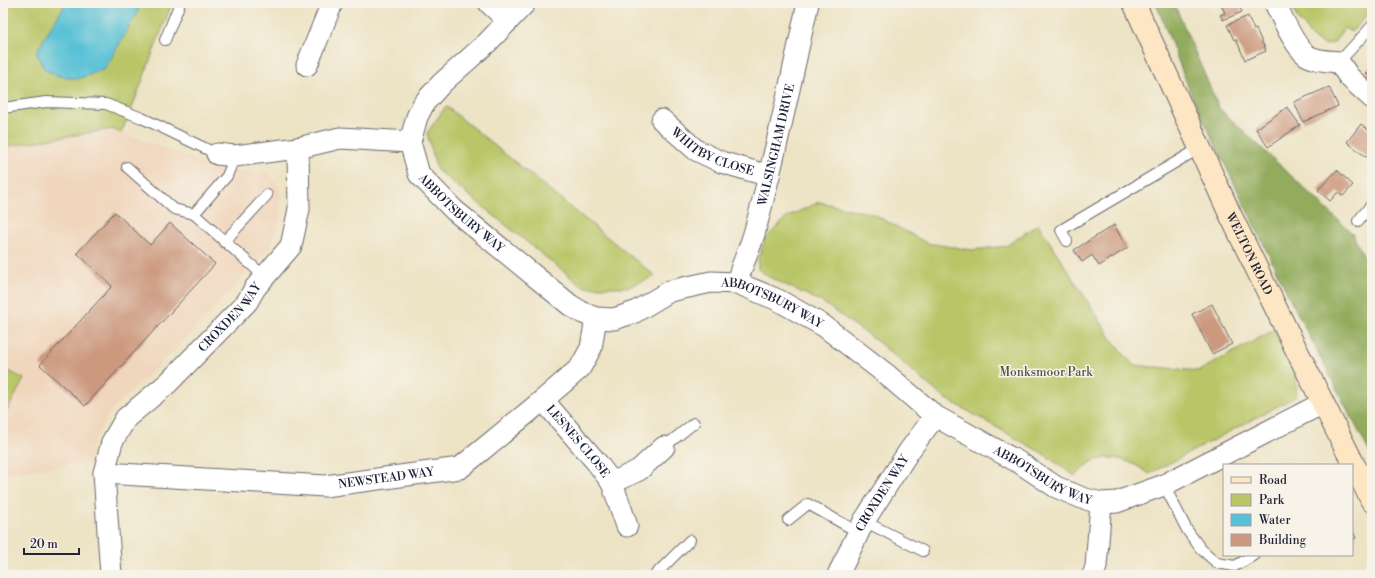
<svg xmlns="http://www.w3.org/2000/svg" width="1375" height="578" font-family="'Libre Bodoni',serif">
  <rect width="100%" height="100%" fill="#f7f3e8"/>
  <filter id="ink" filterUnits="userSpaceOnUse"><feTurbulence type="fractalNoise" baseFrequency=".025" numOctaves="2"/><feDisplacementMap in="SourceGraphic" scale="8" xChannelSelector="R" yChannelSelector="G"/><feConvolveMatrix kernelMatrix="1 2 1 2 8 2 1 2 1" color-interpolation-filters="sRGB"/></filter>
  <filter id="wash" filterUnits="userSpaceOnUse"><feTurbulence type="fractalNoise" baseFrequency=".012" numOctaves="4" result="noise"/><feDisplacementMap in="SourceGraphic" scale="16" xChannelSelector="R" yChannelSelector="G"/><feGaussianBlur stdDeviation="0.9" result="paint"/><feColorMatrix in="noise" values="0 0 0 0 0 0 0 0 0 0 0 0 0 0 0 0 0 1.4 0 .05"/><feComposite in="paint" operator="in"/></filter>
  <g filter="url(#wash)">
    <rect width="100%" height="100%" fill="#ede3c5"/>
    <path fill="#f0d6bc" d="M112,129L218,168L269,173L280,188L281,216L270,247L182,343L111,410L94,441L91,462L3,474V147Z"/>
    <g fill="#b9c668" stroke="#6e7452">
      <path d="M3,3H172L130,113L121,133L112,129L3,147Z"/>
      <path d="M1290,3H1372V10L1351,32L1344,28L1334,43L1324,45L1311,37L1305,26L1299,22Z"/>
      <path d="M446,106L655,276L629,287H583L437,170L427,133Z"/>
      <path d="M819,202L873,214L927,243L972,250L1006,246L1038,224L1113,341L1133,365L1199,371L1274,330L1296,375L1297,396L1149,474C1133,461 1110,452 1090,463C1085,466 1080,472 1075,476L1042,453L943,397L878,342L822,302L769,277L758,269V259L765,239L787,217Z"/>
      <path d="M3,368L24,379L3,418Z"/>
    </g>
    <path fill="#92ab5c" stroke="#5a664c" d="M1156,3H1174L1219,108L1352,233L1372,273V324L1368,326L1372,342V457L1288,295L1191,94Z"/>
    <path fill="#59c1d5" stroke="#3e7288" d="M66,3H139L138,11L105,69L78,79L58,76L44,69L36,52Z"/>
    <g id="blocks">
      <g fill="#cc997f">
        <path d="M1220,3H1247L1239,6L1242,12L1223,20L1220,15L1225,13Z"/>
        <path d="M1248,16L1254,30L1256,29L1266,51L1245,60L1236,39L1234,40L1227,25Z"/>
        <path d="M1372,64V77L1366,73Z"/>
        <path d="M1329,87L1338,106L1303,122L1294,102Z"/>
        <path d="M1287,107L1300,125L1268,147L1256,129Z"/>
        <path d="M1361,124L1372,133V151L1366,157L1347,142Z"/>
        <path d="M1337,170L1353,185L1343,196L1338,192L1330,201L1318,190Z"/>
        <path d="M115,212L150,245L170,223L215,264L85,406L40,365L112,286L77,253Z"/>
        <path d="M1114,225L1127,248L1099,266L1092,255L1082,262L1074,250Z"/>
        <path d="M1212,304L1232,344L1212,354L1192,314Z"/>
        <path d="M1352,529L1356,538L1352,540Z"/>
      </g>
    </g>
  </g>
  <g filter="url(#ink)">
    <use href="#blocks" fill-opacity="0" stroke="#69666b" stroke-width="1"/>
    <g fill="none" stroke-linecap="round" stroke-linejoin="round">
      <defs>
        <g id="lane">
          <path d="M165,40L180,3"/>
          <path d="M1339,62L1372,26"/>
          <path d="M3,108L46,102L106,104L142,118L217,154"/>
          <path d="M235,156L227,176L194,214L265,277"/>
          <path d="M127,167L174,209L194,214"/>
          <path d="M1358,221L1372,204"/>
          <path d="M1067,241L1061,230L1200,148"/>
          <path d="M224,242L267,195"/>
          <path d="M664,447L694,423"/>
          <path d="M1164,485L1187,530L1201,549L1217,563L1235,566L1254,555"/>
          <path d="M788,520L808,504L858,532"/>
          <path d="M864,521L923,551"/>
          <path d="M655,575L690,540"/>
        </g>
        <g id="street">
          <path d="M489,3L508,21"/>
          <path id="s1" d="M525,3L488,42L442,83L424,103L417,117L410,142L419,174L454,210L570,305L583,313L596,318L614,319L635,312L670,291L711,282L737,283L778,300L824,326L886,374L935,416L1020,463L1056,487L1082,498L1101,503L1117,502L1164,485L1323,403"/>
          <path d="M1275,3C1281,16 1296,49 1308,56C1317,61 1329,61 1339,62L1349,77L1372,98"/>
          <path d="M307,65L332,3"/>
          <path id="s2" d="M662,120L696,150L721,162L769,176"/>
          <path d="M217,154L235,156L298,148"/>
          <path id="s3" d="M737,283C741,266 749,251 754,234C775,158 791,80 808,3"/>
          <path id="s4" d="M543,400L598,464L612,483L627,526"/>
          <path id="s5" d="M104,473L325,486L460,468L543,400L580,368L591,348L596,318"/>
          <path d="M612,483L639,470L664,447"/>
          <path id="s6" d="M111,575L104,473L112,442L126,418L168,383L247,302L255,288L291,246L299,209L298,148L340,138L410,142"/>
          <path id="s7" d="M838,575L864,521L909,451L935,416"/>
          <path d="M1093,575L1096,567L1101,503"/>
        </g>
        <g id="secondary">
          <path id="s8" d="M1134,3L1229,212L1287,331L1372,501"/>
        </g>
      </defs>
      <use href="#lane" stroke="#69666b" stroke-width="12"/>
      <use href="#street" stroke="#69666b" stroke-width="23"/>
      <use href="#secondary" stroke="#69666b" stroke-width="24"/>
      <use href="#lane" stroke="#fff" stroke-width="10"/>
      <use href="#street" stroke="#fff" stroke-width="21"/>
      <use href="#secondary" stroke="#fce6c4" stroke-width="22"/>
    </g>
  </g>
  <g text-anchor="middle" stroke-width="3" stroke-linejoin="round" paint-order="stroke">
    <g font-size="12" fill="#22223b" stroke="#f7f3e8">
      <text dy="4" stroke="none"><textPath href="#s3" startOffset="144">WALSINGHAM DRIVE</textPath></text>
      <text dy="4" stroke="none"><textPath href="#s2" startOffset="61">WHITBY CLOSE</textPath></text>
      <text dy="4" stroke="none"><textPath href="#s1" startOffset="275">ABBOTSBURY WAY</textPath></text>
      <text dy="4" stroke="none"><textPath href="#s8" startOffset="276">WELTON ROAD</textPath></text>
      <text dy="4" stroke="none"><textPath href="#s1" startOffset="635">ABBOTSBURY WAY</textPath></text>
      <text dy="4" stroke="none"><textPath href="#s6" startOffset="307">CROXDEN WAY</textPath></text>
      <text dy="4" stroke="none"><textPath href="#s4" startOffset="54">LESNES CLOSE</textPath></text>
      <text dy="4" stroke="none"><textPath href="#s1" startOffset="959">ABBOTSBURY WAY</textPath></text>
      <text dy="4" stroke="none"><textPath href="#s5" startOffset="283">NEWSTEAD WAY</textPath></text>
      <text dy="4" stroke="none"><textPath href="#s7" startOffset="93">CROXDEN WAY</textPath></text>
    </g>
    <g font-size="12" fill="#4f5348" stroke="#f7f3e8">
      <text x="1046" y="376">Monksmoor Park</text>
    </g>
  </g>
  <rect width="1375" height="578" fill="none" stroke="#f7f3e8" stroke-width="16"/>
  <rect x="1223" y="464" width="130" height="92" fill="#f7f3e8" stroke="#a29fa3"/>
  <rect x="1231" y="477" width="20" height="6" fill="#fce6c4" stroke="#a29fa3"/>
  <text x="1259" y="484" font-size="12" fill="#22223b">Road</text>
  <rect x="1231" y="494" width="20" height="12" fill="#b9c668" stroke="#a29fa3"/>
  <text x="1259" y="504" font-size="12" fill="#22223b">Park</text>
  <rect x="1231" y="514" width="20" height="12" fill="#59c1d5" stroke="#a29fa3"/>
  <text x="1259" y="524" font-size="12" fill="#22223b">Water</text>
  <rect x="1231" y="534" width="20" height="12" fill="#cc997f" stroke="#a29fa3"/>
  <text x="1259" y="544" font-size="12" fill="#22223b">Building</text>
  <path d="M24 548v6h55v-6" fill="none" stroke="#22223b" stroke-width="2"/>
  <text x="30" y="548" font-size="12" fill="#22223b" stroke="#f7f3e8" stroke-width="3" paint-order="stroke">20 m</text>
</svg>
